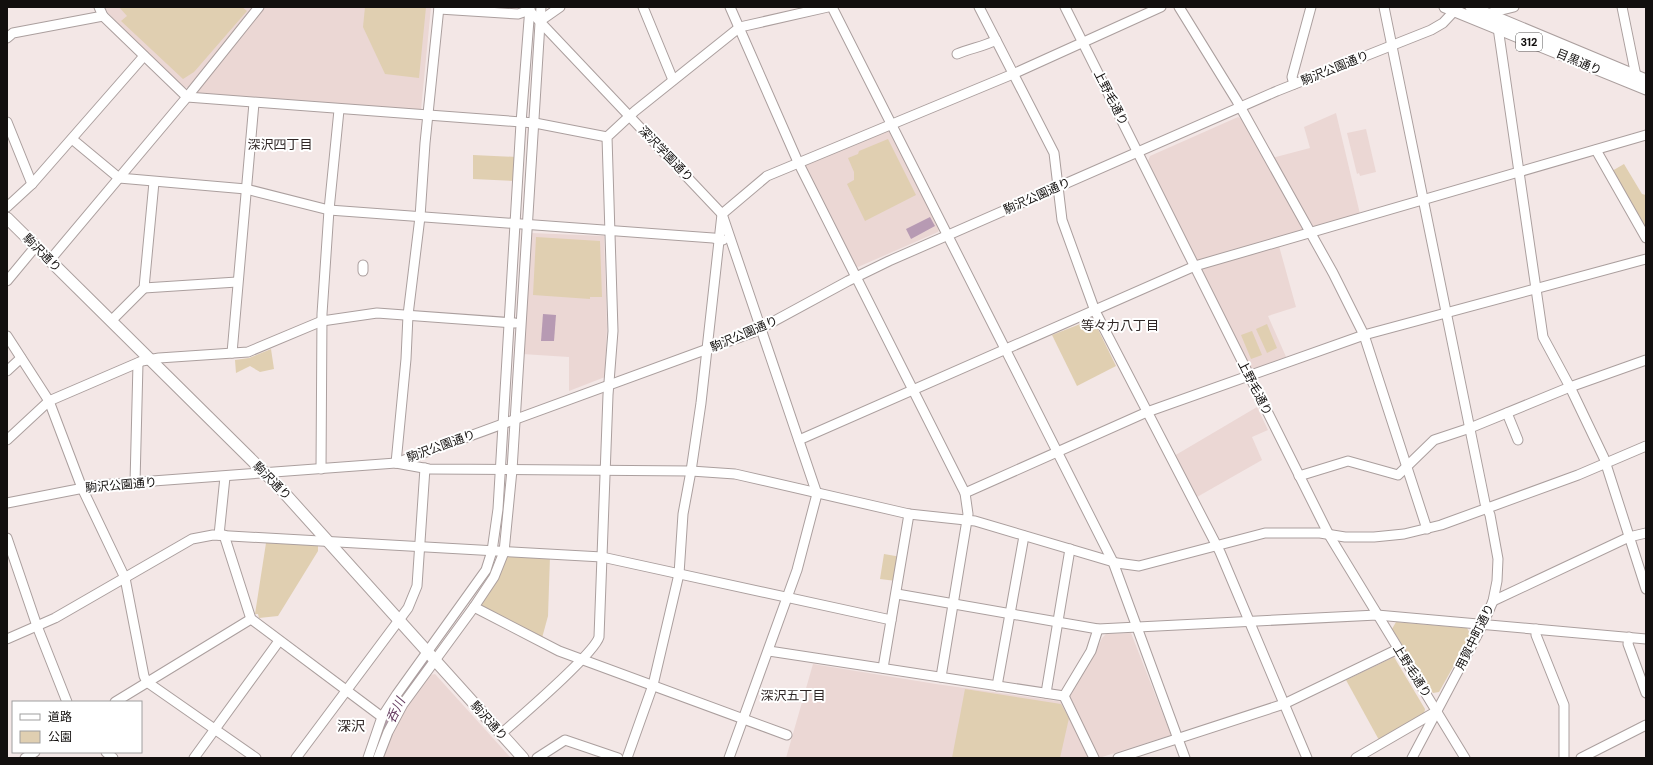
<svg xmlns="http://www.w3.org/2000/svg" width="1653" height="765" font-family="'DM Sans','Noto Sans JP',sans-serif">
  <rect width="100%" height="100%" fill="#f3e7e6"/>
  <g fill="#ebd7d4">
    <path d="M105,7H255L190,87L184,88L108,13Z"/>
    <path d="M265,7H431L421,110L195,94Z"/>
    <path d="M1336,113L1360,214L1312,229L1272,158L1310,148L1304,127Z"/>
    <path d="M1238,117L1242,119L1305,230L1198,263L1148,161L1150,156Z"/>
    <path d="M1366,129L1376,172L1360,176L1359,173L1357,174L1347,133Z"/>
    <path d="M889,130L940,227L938,232L858,267L856,266L804,167L805,164Z"/>
    <path d="M531,233L604,236L607,327L605,377L569,391V357L522,354Z"/>
    <path d="M1279,246L1296,307L1268,316L1287,359L1255,370H1252L1201,270L1202,268Z"/>
    <path d="M1257,407L1268,430L1252,437L1262,460L1197,497L1174,456Z"/>
    <path d="M1131,633L1171,735L1099,758L1069,694L1095,653L1102,638L1106,634Z"/>
    <path d="M813,664L936,684L1064,702L1090,758H786Z"/>
    <path d="M435,674L511,758H382L399,715L430,675Z"/>
  </g>
  <g fill="#e0cfb1">
    <path d="M119,7H242L247,11L194,72L183,79L121,21L127,16Z"/>
    <path d="M365,7H426L419,78L385,74L363,27Z"/>
    <path d="M888,139L916,195L865,221L847,184L854,180V172L848,158L858,154L859,151Z"/>
    <path d="M473,155L517,157L516,181L473,179Z"/>
    <path d="M1624,164L1642,194L1646,195V229L1612,171Z"/>
    <path d="M536,237L600,241L602,297H590V299L533,295Z"/>
    <path d="M1093,319L1116,366L1077,386L1052,335Z"/>
    <path d="M1267,324L1277,348L1267,353L1256,329Z"/>
    <path d="M1252,331L1262,355L1251,359L1241,335Z"/>
    <path d="M271,349L274,369L260,372L250,366L236,373L235,360L249,358Z"/>
    <path d="M266,543L318,545V551L278,616L259,618L258,614H255Z"/>
    <path d="M884,554L901,557L896,581L880,579Z"/>
    <path d="M507,556H550L548,616L542,638L479,605Z"/>
    <path d="M1396,622L1467,628L1471,635L1439,692L1433,693L1392,629Z"/>
    <path d="M1394,657L1425,709L1424,714L1379,740L1346,680Z"/>
    <path d="M418,668L423,672L376,758H370L386,719Z"/>
    <path d="M965,689L1061,704L1069,718L1060,758H952Z"/>
  </g>
  <g fill="#b79ab3">
    <path d="M930,217L935,226L911,239L906,229Z"/>
    <path d="M543,314L556,315L554,341H541Z"/>
  </g>
  <g fill="none" stroke-linecap="round" stroke-linejoin="round">
    <path stroke="#b79ab3" stroke-width="13" d="M373,758C387,721 400,698 423,666"/>
    <defs>
      <g id="minor">
        <path d="M99,7L103,16L187,97L535,123L607,137"/>
        <path d="M526,7L722,214L817,494L797,570L729,758"/>
        <path d="M643,7L673,80"/>
        <path d="M730,7L798,162L965,493L968,514L941,677"/>
        <path d="M832,7L1113,562L1185,758"/>
        <path d="M979,7L1054,153L1062,220L1095,311L1220,552L1307,758"/>
        <path d="M1065,7L1329,535L1465,758"/>
        <path d="M1179,7L1237,101L1333,273L1364,335L1427,529"/>
        <path d="M1384,7L1485,503L1490,515L1498,559L1497,581L1493,601L1483,624L1412,758"/>
        <path d="M1495,7L1543,337L1570,387L1604,458L1646,589"/>
        <path d="M1622,7L1636,76"/>
        <path d="M439,9L518,14L530,10"/>
        <path d="M1490,13L1514,7"/>
        <path d="M540,21L560,7"/>
        <path d="M7,38L13,33L103,16"/>
        <path d="M957,54C971,48 983,47 996,40"/>
        <path d="M1294,84L1292,77L1311,7"/>
        <path d="M7,122L32,184"/>
        <path d="M72,139L119,178L246,189L329,210L713,238L723,240"/>
        <path d="M1596,150L1646,238"/>
        <path d="M7,207L32,184L144,56"/>
        <path d="M50,260L187,97L259,7"/>
        <path d="M363,271V265"/>
        <path d="M7,281L36,246"/>
        <path d="M144,288L237,282"/>
        <path d="M111,321L144,288L154,182"/>
        <path d="M7,336L49,401L82,488L125,578L144,676L147,682L256,758"/>
        <path d="M232,353L254,103"/>
        <path d="M7,371L21,358"/>
        <path d="M1507,413L1518,440"/>
        <path d="M7,440L49,401L142,361L159,358L248,352L322,321L377,313L515,323"/>
        <path d="M799,440L1195,266L1646,135"/>
        <path d="M396,463L429,469L691,471L735,474L909,514L975,521L1117,563L1139,566L1265,533H1320L1345,537H1374L1404,534L1441,525L1578,475L1646,446"/>
        <path d="M396,463L406,359L408,315L420,217L425,143L439,7"/>
        <path d="M321,469L322,314L329,210L339,110"/>
        <path d="M1299,476L1348,461L1398,475L1434,440L1470,428L1570,387L1646,360"/>
        <path d="M135,483L138,363"/>
        <path d="M965,493L1147,412L1364,335L1646,259"/>
        <path d="M7,503L99,485L396,463L754,332L848,281L889,261L1277,91L1431,30L1443,23L1458,7"/>
        <path d="M219,535L225,477"/>
        <path d="M224,535L251,619L382,717"/>
        <path d="M7,538L37,626L67,702"/>
        <path d="M897,594L1098,629L1377,615L1646,639"/>
        <path d="M1493,601L1629,537L1646,533"/>
        <path d="M474,607L559,651L787,735"/>
        <path d="M1536,629V635L1564,705V758"/>
        <path d="M1629,637L1628,644L1646,693"/>
        <path d="M7,639L55,618L192,539L213,535L602,557L891,620"/>
        <path d="M769,651L1064,696"/>
        <path d="M883,668L909,514"/>
        <path d="M997,686L1024,536"/>
        <path d="M1046,693L1070,549"/>
        <path d="M1064,696L1091,651L1098,629"/>
        <path d="M1064,696L1094,758"/>
        <path d="M115,702L251,619"/>
        <path d="M501,734C519,718 594,654 599,637L608,395L613,331L607,137L635,111L740,27L828,7"/>
        <path d="M106,752L113,758"/>
        <path d="M25,758L35,752"/>
        <path d="M194,758L279,641"/>
        <path d="M296,758L408,608L417,586L425,468"/>
        <path d="M368,758L382,717L397,694L486,570L492,551L498,509L521,123L530,7"/>
        <path d="M378,758L388,732L403,704L474,607L494,577L504,552L512,470L541,7"/>
        <path d="M537,758L565,740L618,758"/>
        <path d="M627,758L653,685L679,574L683,514L691,471L701,403L722,214L767,176L1013,74L1161,7"/>
        <path d="M1118,758L1284,704L1398,649"/>
        <path d="M1356,758L1437,711"/>
        <path d="M1581,758L1646,725"/>
      </g>
      <g id="major">
        <path d="M1445,7L1646,89"/>
        <path d="M1471,7L1646,80"/>
        <path d="M7,218L279,487L523,758"/>
      </g>
    </defs>
    <use href="#minor" stroke="#ab9f9e" stroke-width="11"/>
    <use href="#major" stroke="#ab9f9e" stroke-width="13"/>
    <use href="#minor" stroke="#fff" stroke-width="9"/>
    <use href="#major" stroke="#fff" stroke-width="11"/>
  </g>
  <g text-anchor="middle" stroke-width="4" stroke-linejoin="round" paint-order="stroke">
    <rect fill="#fff" stroke="#595756" stroke-width="1" x="1516" y="33" width="26" height="18" rx="3"/>
    <g font-size="11" font-weight="bold" fill="#120f0e">
      <text x="1529" y="46">312</text>
    </g>
    <g font-size="12" fill="#120f0e" stroke="#fff">
      <text transform="translate(1579 62) rotate(23)" y="4">目黒通り</text>
      <text transform="translate(1335 68) rotate(-22)" y="4">駒沢公園通り</text>
      <text transform="translate(1111 98) rotate(63)" y="4">上野毛通り</text>
      <text transform="translate(666 154) rotate(46)" y="4">深沢学園通り</text>
      <text transform="translate(1037 196) rotate(-24)" y="4">駒沢公園通り</text>
      <text transform="translate(42 253) rotate(45)" y="4">駒沢通り</text>
      <text transform="translate(744 334) rotate(-23)" y="4">駒沢公園通り</text>
      <text transform="translate(1255 388) rotate(63)" y="4">上野毛通り</text>
      <text transform="translate(441 446) rotate(-20)" y="4">駒沢公園通り</text>
      <text transform="translate(272 481) rotate(45)" y="4">駒沢通り</text>
      <text transform="translate(121 485) rotate(-5)" y="4">駒沢公園通り</text>
      <text transform="translate(1475 637) rotate(-64)" y="4">用賀中町通り</text>
      <text transform="translate(1412 671) rotate(58)" y="4">上野毛通り</text>
      <text transform="translate(489 721) rotate(48)" y="4">駒沢通り</text>
    </g>
    <g font-size="13" fill="#302726" stroke="#fff">
      <text x="280" y="149">深沢四丁目</text>
      <text x="1120" y="330">等々力八丁目</text>
      <text x="793" y="700">深沢五丁目</text>
    </g>
    <g font-size="13" font-style="italic" fill="#653d61" stroke="#fff">
      <text transform="translate(395 710) rotate(-64)" y="5">呑川</text>
    </g>
    <g font-size="14" fill="#302726" stroke="#fff">
      <text x="351" y="731">深沢</text>
    </g>
  </g>
  <rect width="1653" height="765" fill="none" stroke="#120f0e" stroke-width="16"/>
  <rect x="12" y="701" width="130" height="52" fill="#ffffff" stroke="#a09f9f"/>
  <rect x="20" y="714" width="20" height="6" fill="#ffffff" stroke="#a09f9f"/>
  <text x="48" y="721" font-size="12" fill="#120f0e">道路</text>
  <rect x="20" y="731" width="20" height="12" fill="#e0cfb1" stroke="#a09f9f"/>
  <text x="48" y="741" font-size="12" fill="#120f0e">公園</text>
</svg>
